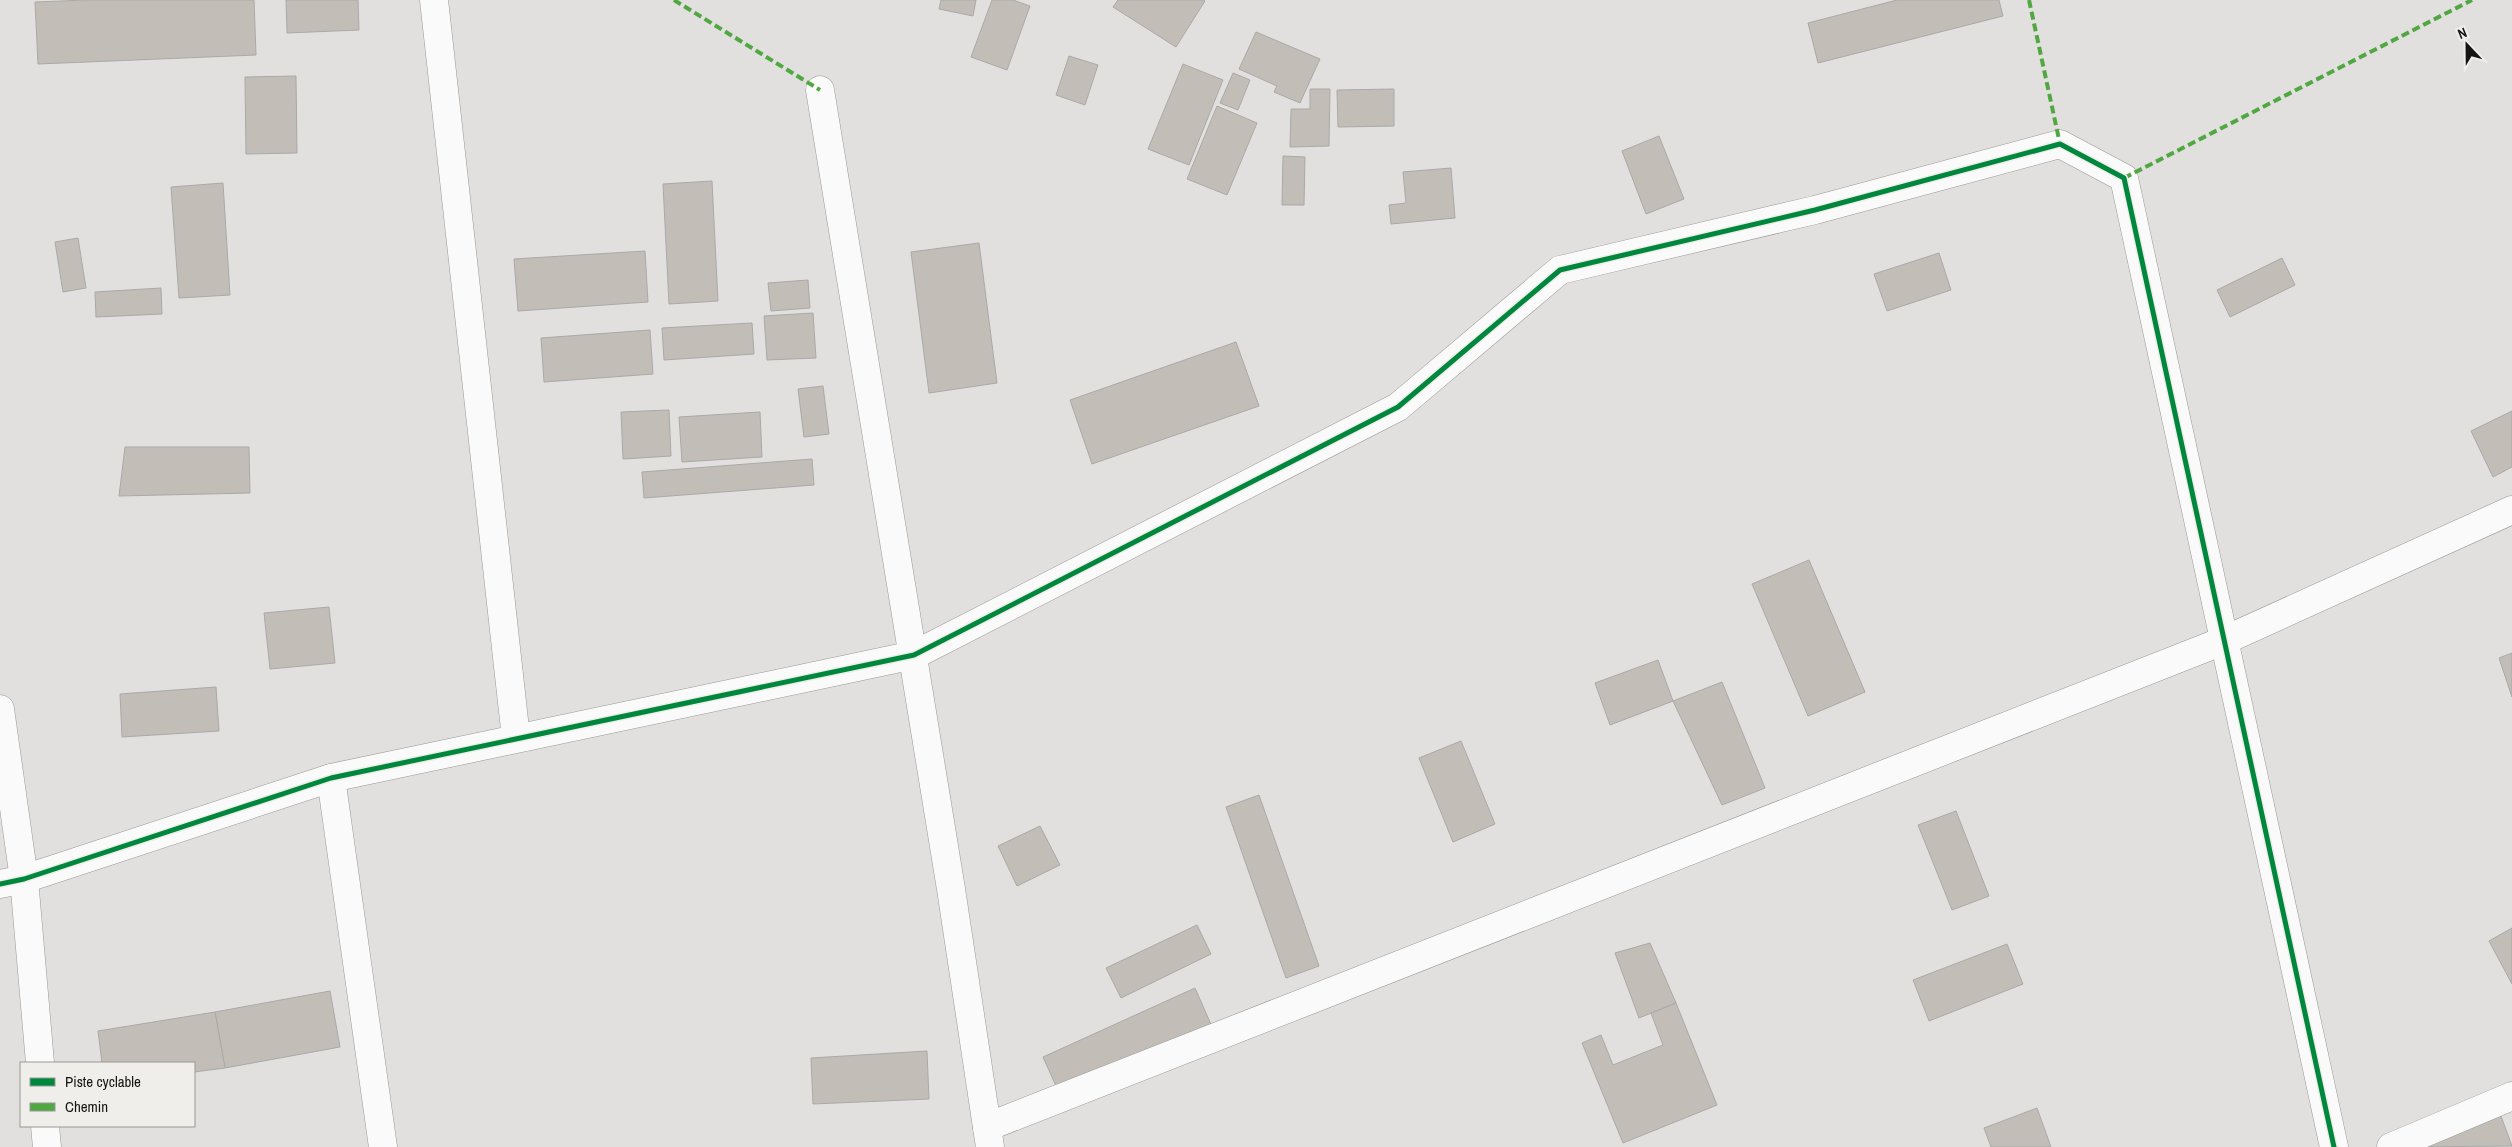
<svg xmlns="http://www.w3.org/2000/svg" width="2512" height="1147" font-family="'Archivo Narrow',sans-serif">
  <rect width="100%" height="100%" fill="#e1e0de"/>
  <g fill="#c2beb7" stroke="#a9a9a8">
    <path d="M86,0H254L256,55L38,64L35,2Z"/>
    <path d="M286,0H358L359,30L287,33Z"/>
    <path d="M941,0H976L973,16L939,9Z"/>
    <path d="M992,0H1013L1030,6L1007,70L971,57Z"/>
    <path d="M1118,0H1204L1205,1L1176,47L1113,7Z"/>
    <path d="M1897,0H1999L2003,16L1818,63L1808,23Z"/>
    <path d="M1256,32L1320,59L1300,103L1274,92L1277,86L1239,69Z"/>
    <path d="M1069,56L1098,65L1085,105L1056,95Z"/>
    <path d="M1183,64L1223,80L1189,165L1148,149Z"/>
    <path d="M1233,73L1250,80L1238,110L1220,103Z"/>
    <path d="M296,76L297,153L246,154L245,77Z"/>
    <path d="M1310,89H1330L1329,146L1290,147L1291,109H1310Z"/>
    <path d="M1394,89V126L1338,127L1337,90Z"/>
    <path d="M1217,106L1257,123L1227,195L1187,179Z"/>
    <path d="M1659,136L1684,199L1646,214L1622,151Z"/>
    <path d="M1283,156L1305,157L1304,205H1282Z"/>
    <path d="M1451,168L1455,218L1391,224L1389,205L1406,203L1403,172Z"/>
    <path d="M712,181L718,301L669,304L663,184Z"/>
    <path d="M223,183L230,295L179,298L171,187Z"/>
    <path d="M78,238L86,288L63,292L55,242Z"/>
    <path d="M979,243L997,383L929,393L911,252Z"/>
    <path d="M645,251L648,302L518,311L514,259Z"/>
    <path d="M1939,253L1951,290L1887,311L1874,274Z"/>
    <path d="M2282,258L2295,285L2230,317L2217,290Z"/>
    <path d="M808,280L810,308L771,311L768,283Z"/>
    <path d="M161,288L162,314L96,317L95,292Z"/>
    <path d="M813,313L816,358L767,360L764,316Z"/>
    <path d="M752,323L754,354L664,360L662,328Z"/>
    <path d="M650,330L653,374L544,382L541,338Z"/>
    <path d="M1236,342L1259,406L1092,464L1070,400Z"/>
    <path d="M823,386L829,434L804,437L798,389Z"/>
    <path d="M669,410L671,456L623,459L621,412Z"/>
    <path d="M2512,411V467L2493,477L2471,431Z"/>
    <path d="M760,412L762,457L682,462L679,417Z"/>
    <path d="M125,447H249L250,493L119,496Z"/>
    <path d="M812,459L814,485L644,498L642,472Z"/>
    <path d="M1809,560L1865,692L1808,716L1752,584Z"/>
    <path d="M329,607L335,663L270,669L264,613Z"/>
    <path d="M2512,653V697L2499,658Z"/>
    <path d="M1658,660L1673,701L1610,725L1595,683Z"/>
    <path d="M1722,682L1765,788L1722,805L1673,701Z"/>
    <path d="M216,687L219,731L122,737L120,694Z"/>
    <path d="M1461,741L1495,824L1453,842L1419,758Z"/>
    <path d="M1259,795L1319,966L1286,978L1226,807Z"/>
    <path d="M1956,811L1989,896L1952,910L1918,825Z"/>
    <path d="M1040,826L1060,865L1017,886L998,846Z"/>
    <path d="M1197,925L1211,954L1121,998L1106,968Z"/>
    <path d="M2512,928V984L2489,941Z"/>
    <path d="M1650,943L1676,1003L1639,1018L1615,953Z"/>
    <path d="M2007,944L2023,984L1929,1021L1913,980Z"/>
    <path d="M1195,988L1217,1038L1065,1106L1043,1057Z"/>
    <path d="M330,991L340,1047L225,1068L215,1012Z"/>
    <path d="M1676,1003L1717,1105L1623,1143L1582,1043L1601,1035L1613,1065L1663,1045L1651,1013Z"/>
    <path d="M215,1012L225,1068L194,1072V1063H102L98,1031Z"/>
    <path d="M927,1051L929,1099L813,1104L811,1058Z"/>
    <path d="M2037,1108L2051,1147H1991L1984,1128Z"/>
    <path d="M2498,1108L2512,1146L2403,1147Z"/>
  </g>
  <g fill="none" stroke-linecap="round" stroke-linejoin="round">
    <defs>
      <g id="street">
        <path d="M434,0L516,738"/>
        <path d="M820,90L951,889L990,1147"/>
        <path d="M0,709L24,879L40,1063"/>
        <path d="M331,778L383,1147"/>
        <path d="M0,884L24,879L331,778L914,655L1398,407L1560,270L1815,210L2060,144L2124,178L2334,1147"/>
        <path d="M45,1126L47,1147"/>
        <path d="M987,1127L2223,641L2512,510"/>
        <path d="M2391,1147L2512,1096"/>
      </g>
    </defs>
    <use href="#street" stroke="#9a9897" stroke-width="29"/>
    <use href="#street" stroke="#fafafa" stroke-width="28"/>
    <g stroke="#51a842" stroke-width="4" stroke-dasharray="8 4" stroke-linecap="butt">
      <path d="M674,0L820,90"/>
      <path d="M2029,0L2060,144"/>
      <path d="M2124,178L2472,0"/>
    </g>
    <defs>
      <path id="cycleway" d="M0,884L24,879L331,778L914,655L1398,407L1560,270L1815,210L2060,144L2124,178L2334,1147"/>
    </defs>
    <use href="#cycleway" stroke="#efeeea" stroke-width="8"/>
    <use href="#cycleway" stroke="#00873e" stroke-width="5"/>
  </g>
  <rect x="20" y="1062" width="175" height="65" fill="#efeeea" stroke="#989794"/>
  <rect x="30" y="1078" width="25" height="8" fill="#00873e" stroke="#989794"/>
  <text x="65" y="1087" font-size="15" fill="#151413">Piste cyclable</text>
  <rect x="30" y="1103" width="25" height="8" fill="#51a842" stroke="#989794"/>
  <text x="65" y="1112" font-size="15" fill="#151413">Chemin</text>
  <g transform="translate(2467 45) rotate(338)" stroke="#efeeea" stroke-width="4" paint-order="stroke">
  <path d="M0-4L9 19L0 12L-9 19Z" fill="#151413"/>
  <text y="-8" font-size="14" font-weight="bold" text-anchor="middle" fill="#151413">N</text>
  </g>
</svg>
